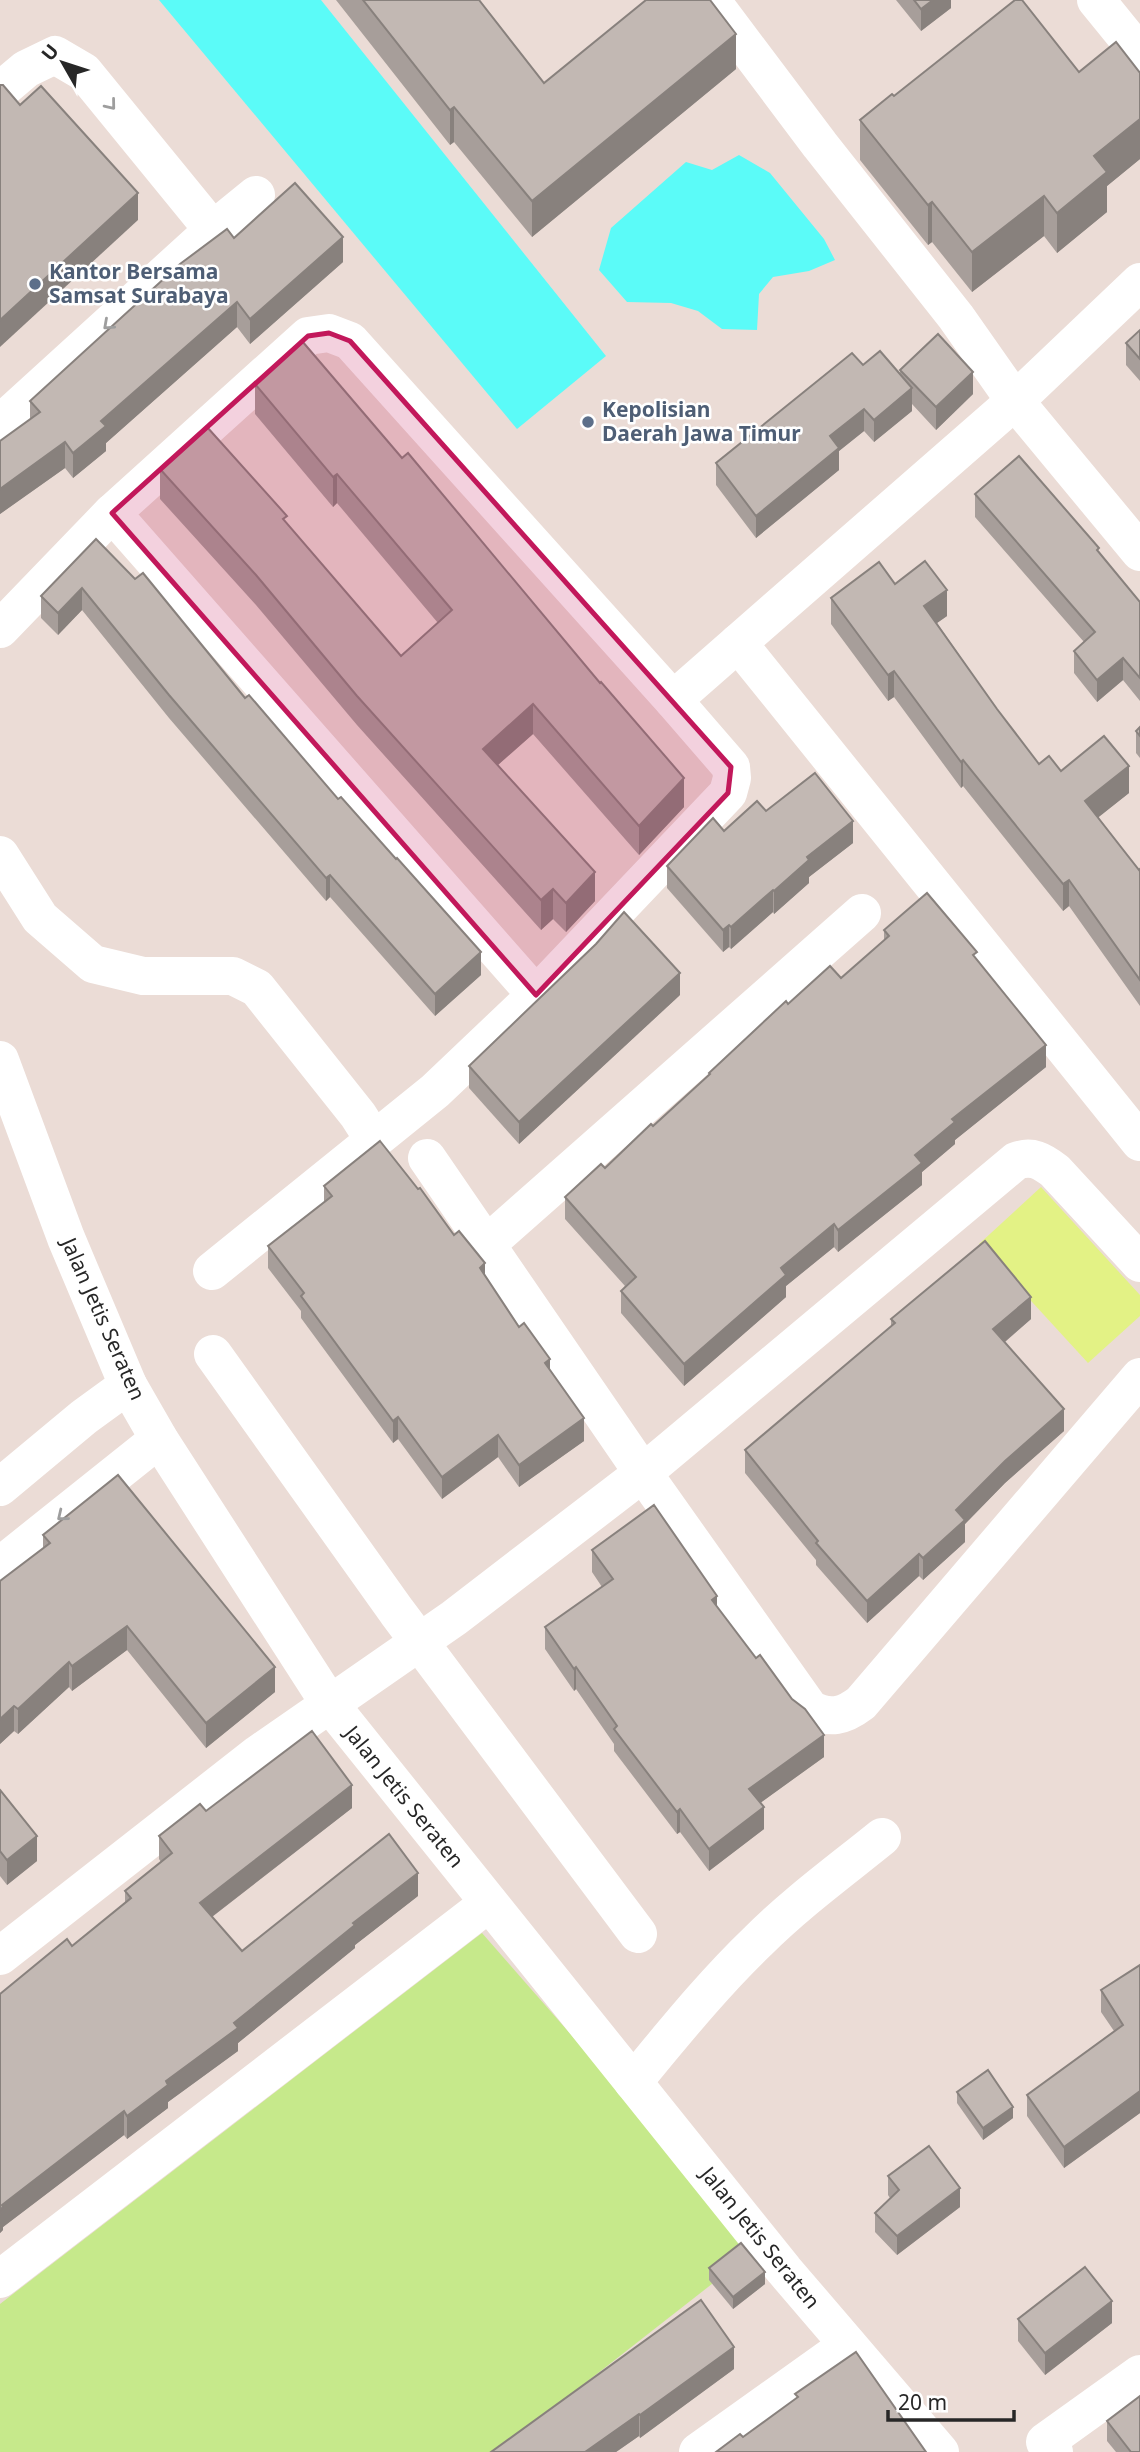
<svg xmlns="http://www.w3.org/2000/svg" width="1140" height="2452" font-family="'Noto Sans',sans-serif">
  <rect width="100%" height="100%" fill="#ebdcd6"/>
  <path fill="#c6e98b" d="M482,1933L758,2248L497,2452H0V2304Z"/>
  <path fill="#e3f285" d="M1041,1187L1140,1295V1316L1088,1363L979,1244Z"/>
  <g fill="#5bfbf8">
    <path d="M159,0H321L606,356L517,429Z"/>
    <path d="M739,155L770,173L824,239L835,260L809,271L773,277L759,294L757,330L722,329L698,311L671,303L627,302L599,270L611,228L686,162L712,170Z"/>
  </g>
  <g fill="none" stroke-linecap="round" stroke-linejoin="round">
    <g stroke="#fff" stroke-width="38">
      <path d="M711,0L820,145L956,317L1015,401L1140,552"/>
      <path d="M1096,0L1140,54"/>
      <path d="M0,91L26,69L55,55L84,72L213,230"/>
      <path d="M1140,282L1015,401L738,643L1140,1142"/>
      <path d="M0,424L213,230L256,195"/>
      <path d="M0,629L112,513"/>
      <path d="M673,700L738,643"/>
      <path d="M0,855L40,918L93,964L143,976H233L257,988L358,1115L374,1140"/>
      <path d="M0,1060L66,1238L128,1385L159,1439L329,1703L784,2270L940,2452"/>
      <path d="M427,1158L643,1473L810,1709C830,1720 844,1716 861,1703L1140,1377"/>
      <path d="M487,1244L862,913"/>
      <path d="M212,1271L435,1091L536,995L728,793L732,778L731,767L673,700L350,341L329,333L308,336L112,513L536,995"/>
      <path d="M213,1354L397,1612L638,1934"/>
      <path d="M0,1487L84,1417L128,1385"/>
      <path d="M0,1566L159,1439"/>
      <path d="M0,1956L258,1754L454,1618L643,1473L1016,1161C1032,1155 1042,1161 1055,1171L1140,1263"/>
      <path d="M633,2082C673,2034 713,1984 758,1941C796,1903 840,1871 882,1837"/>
      <path d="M0,2279L489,1903"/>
      <path d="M698,2452L848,2345"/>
      <path d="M1054,2452L1045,2442L1140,2374"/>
    </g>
  </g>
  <g fill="#a79e9a">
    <path d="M336,0H479L544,83L736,69L532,237L454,142L450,145Z"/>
    <path d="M896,0H951V8L921,31Z"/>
    <path d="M1079,72L1140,73V159L1107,186V212L1057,253L1044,236L972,292L932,242L928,245L860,160V120L894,96Z"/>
    <path d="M234,238L343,262L250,344L237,327L106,443V451L73,478L65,468L0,514V441L30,420V401Z"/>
    <path d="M1140,330V381L1126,365V343Z"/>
    <path d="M900,370L973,394L936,430L912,404V411L874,442L864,431L839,451V470L756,538L716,485V463L900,375Z"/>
    <path d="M255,384L684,807L639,855L533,734L498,765L595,901L566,932L553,919L541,930L357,725L256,605L160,499V469L287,524L401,656L438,623L337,503L333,507L255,414Z"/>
    <path d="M975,494L1099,553L1140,602V701L1123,680L1097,702L1074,673V651L1084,642L975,517Z"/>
    <path d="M96,539L338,799L481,975L435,1016L330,897L326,901L169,718L82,610L58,635L41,618V596Z"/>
    <path d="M895,584L947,616L937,623L997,709L1039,764L1129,793L1098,817L1139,870L1140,869V1006L1069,906L1063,911L963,786L961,788L894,697L888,701L831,624V598Z"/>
    <path d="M1140,727V758L1136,753V731Z"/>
    <path d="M766,811L853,843L809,877V883L774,914L773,912L731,949L729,947L723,952L667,888V866L724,831Z"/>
    <path d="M884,930L977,959L1046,1067L955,1140V1144L922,1172V1185L838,1252L834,1247L786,1286V1297L684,1386L621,1313V1291L625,1286L565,1219V1197L605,1168L709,1076V1073L788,1004L841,978L884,940Z"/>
    <path d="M680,995L519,1144L469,1088V1066Z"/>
    <path d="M324,1186L454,1235L485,1275L519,1327L550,1371L584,1441L519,1487L498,1457L442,1499L398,1439L393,1443L301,1318V1311L268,1268V1246L324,1202Z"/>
    <path d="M891,1319H1031L1005,1342L1064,1431L1005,1483L965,1524V1542L923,1580L919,1576L867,1623L816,1565V1560L745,1473V1450L891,1326Z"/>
    <path d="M43,1535L275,1692L206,1748L127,1650L72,1691L69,1687L18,1734L14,1731L0,1744L43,1548Z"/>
    <path d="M592,1550L717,1607L824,1757L760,1803L764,1829L709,1871L680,1832L677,1834L614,1751V1744L576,1689L574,1691L545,1649V1627L602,1587L592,1572Z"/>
    <path d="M0,1790L37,1861L7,1885L0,1876Z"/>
    <path d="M352,1808L212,1917L242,1951L418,1896L355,1945V1948L238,2043V2051L168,2102V2108L127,2139L124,2135L3,2227V2230L0,2233V1994L72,1946L125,1903V1891L161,1862L159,1859V1836L206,1811Z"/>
    <path d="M1140,1965V2113L1064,2168L1027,2116V2095L1114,2031L1101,2012V1990Z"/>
    <path d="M957,2092L1013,2118L983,2140L957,2103Z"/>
    <path d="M888,2176L960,2207L897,2255L875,2232V2213L890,2198L888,2195Z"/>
    <path d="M709,2268L765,2284L733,2309L709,2280Z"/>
    <path d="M1018,2319L1112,2323L1045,2375L1018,2341Z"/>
    <path d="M734,2369L640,2438L639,2436L616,2452H491Z"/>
    <path d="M1107,2421L1140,2452H1116L1107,2441Z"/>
  </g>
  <g fill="#88817d">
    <path d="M933,0H951V8L921,31V9Z"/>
    <path d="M736,34V69L532,237V201Z"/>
    <path d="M454,107V142L450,145V110Z"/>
    <path d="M1140,119V159L1107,186V212L1057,253V213L1094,156Z"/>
    <path d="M138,193V220L0,347V320Z"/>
    <path d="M1044,196V236L972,292V252Z"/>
    <path d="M932,202V242L928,245V205Z"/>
    <path d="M343,237V262L250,344V319Z"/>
    <path d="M237,302V327L106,443V451L73,478V453L101,421Z"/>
    <path d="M973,372V394L936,430V407Z"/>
    <path d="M912,388V411L874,442V420Z"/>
    <path d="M864,409V431L839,451V470L756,538V516L830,436Z"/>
    <path d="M65,442V468L0,514V489Z"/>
    <path d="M337,474V503L333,507V477Z"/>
    <path d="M82,588V610L58,635V613Z"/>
    <path d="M947,590V616L924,632V606Z"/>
    <path d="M1123,658V680L1097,702V680Z"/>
    <path d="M894,671V697L888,701V675Z"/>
    <path d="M533,704V734L483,778V749Z"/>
    <path d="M963,760V786L961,788V762Z"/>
    <path d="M1129,766V793L1085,828V801Z"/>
    <path d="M684,778V807L639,855V826Z"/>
    <path d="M853,821V843L809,877V883L774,914V891L807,857Z"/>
    <path d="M595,872V901L566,932V903Z"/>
    <path d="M330,875V897L326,901V878Z"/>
    <path d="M1069,880V906L1063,911V884Z"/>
    <path d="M553,889V919L541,930V900Z"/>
    <path d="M773,890V912L731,949V927Z"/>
    <path d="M729,925V947L723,952V930Z"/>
    <path d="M481,952V975L435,1016V994Z"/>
    <path d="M680,973V995L519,1144V1122Z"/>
    <path d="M1046,1045V1067L955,1140V1144L922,1172V1185L838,1252V1230L952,1119Z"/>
    <path d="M834,1224V1247L786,1286V1297L684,1386V1364L781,1268Z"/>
    <path d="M485,1263V1286L480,1268Z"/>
    <path d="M1031,1297V1319L993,1352V1329Z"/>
    <path d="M550,1359V1381L545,1363Z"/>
    <path d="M1064,1409V1431L1005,1483L965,1524V1542L923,1580V1558L956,1510L1005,1461Z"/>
    <path d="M398,1417V1439L393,1443V1421Z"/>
    <path d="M584,1418V1441L519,1487V1465Z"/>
    <path d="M498,1435V1457L442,1499V1477Z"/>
    <path d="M919,1554V1576L867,1623V1601Z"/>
    <path d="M717,1596V1619L712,1600Z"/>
    <path d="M127,1626V1650L72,1691V1666Z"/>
    <path d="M69,1662V1687L18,1734V1709Z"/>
    <path d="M275,1667V1692L206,1748V1723Z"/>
    <path d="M576,1667V1689L574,1691V1669Z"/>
    <path d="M14,1706V1731L0,1744V1719Z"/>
    <path d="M824,1735V1757L749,1811V1789Z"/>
    <path d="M352,1785V1808L200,1926V1903Z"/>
    <path d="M764,1807V1829L709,1871V1849Z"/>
    <path d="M680,1809V1832L677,1834V1812Z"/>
    <path d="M37,1836V1861L7,1885V1860Z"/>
    <path d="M418,1873V1896L355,1945V1948L238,2043V2051L168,2102V2108L127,2139V2116L166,2081L353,1923Z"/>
    <path d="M1140,2091V2113L1064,2168V2147Z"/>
    <path d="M1013,2107V2118L983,2140V2128Z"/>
    <path d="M124,2111V2135L3,2227V2230L0,2233V2210L2,2205Z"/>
    <path d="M960,2188V2207L897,2255V2236Z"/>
    <path d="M765,2272V2284L733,2309V2297Z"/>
    <path d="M1112,2301V2323L1045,2375V2353Z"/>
    <path d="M734,2347V2369L640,2438V2415Z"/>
    <path d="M639,2414V2436L616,2452H585Z"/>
  </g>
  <g fill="#c2b8b3" stroke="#88817d" stroke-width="2">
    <path d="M363,0H479L544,83L646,0H710L736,34L532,201L454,107L450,110Z"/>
    <path d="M914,0H933L921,9Z"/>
    <path d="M1015,0H1022L1079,72L1116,42L1140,73V119L1094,156L1107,172L1057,213L1044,196L972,252L932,202L928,205L860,120L892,94L894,96Z"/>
    <path d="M0,85H3L20,105L41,86L138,193L0,320Z"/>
    <path d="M295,183L343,237L250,319L237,302L101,421L106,426L73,453L65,442L0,489V441L40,412L30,401L180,264L227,229L234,238Z"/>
    <path d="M1140,330V359L1126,343Z"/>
    <path d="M938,334L973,372L936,407L900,370Z"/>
    <path d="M302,341L402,458L408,453L600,683L601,682L684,778L639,826L533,704L483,749L595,872L566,903L553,889L541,900L357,696L256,575L160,469L207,427L287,516L283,519L401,656L452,610L337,474L333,477L255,384Z"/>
    <path d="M880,351L912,388L874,420L864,409L830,436L839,448L756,516L716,463L852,353L863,365Z"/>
    <path d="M1019,456L1099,548L1097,550L1140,602V678L1123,658L1097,680L1074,651L1095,632L975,494Z"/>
    <path d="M96,539L135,579L143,573L245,698L249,695L338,799L341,797L396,859L397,858L481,952L435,994L330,875L326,878L169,695L82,588L58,613L41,596Z"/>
    <path d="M925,561L947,590L924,606L997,709L1039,764L1049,756L1061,771L1104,736L1129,766L1085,801L1139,870L1140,869V980L1069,880L1063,884L963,760L961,762L894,671L888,675L831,598L879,562L895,584Z"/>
    <path d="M1140,727V736L1136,731Z"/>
    <path d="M815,773L853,821L807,857L809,860L774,891L773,890L731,927L729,925L723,930L667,866L713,818L724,831L757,801L766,811Z"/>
    <path d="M927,893L977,952L973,955L1046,1045L952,1119L955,1122L915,1155L922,1163L838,1230L834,1224L781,1268L786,1275L684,1364L621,1291L636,1277L565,1197L601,1164L605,1168L651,1124L653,1126L710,1074L709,1073L786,1001L788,1004L830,966L841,978L889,936L884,930Z"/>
    <path d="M624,912L680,973L519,1122L469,1066L596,944Z"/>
    <path d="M380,1141L418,1189L420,1188L454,1235L459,1231L485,1263L480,1268L519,1327L524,1323L550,1359L545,1363L584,1418L519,1465L498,1435L442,1477L398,1417L393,1421L301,1296L304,1293L268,1246L332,1196L324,1186Z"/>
    <path d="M985,1241L1031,1297L993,1329L1064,1409L1005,1461L956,1510L965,1520L923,1558L919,1554L867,1601L816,1543L818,1541L745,1450L895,1323L891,1319Z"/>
    <path d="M118,1475L275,1667L206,1723L127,1626L72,1666L69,1662L18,1709L14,1706L0,1719V1581L50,1543L43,1535Z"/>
    <path d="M654,1505L717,1596L712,1600L756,1658L760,1655L792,1699L805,1709L824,1735L749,1789L764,1807L709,1849L680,1809L677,1812L614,1729L617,1726L576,1667L574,1669L545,1627L613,1579L592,1550Z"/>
    <path d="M312,1731L352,1785L200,1903L242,1951L389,1834L418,1873L353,1923L355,1925L234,2023L238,2028L166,2081L168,2085L127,2116L124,2111L2,2205L3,2207L0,2210V1994L67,1939L72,1946L131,1898L125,1891L172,1853L159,1836L200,1804L206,1811Z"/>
    <path d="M0,1790L37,1836L7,1860L0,1851Z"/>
    <path d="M1140,1965V2091L1064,2147L1027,2095L1123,2025L1101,1990Z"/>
    <path d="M988,2070L1013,2107L983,2128L957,2092Z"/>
    <path d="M929,2146L960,2188L897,2236L875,2213L899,2190L888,2176Z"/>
    <path d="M741,2243L765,2272L733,2297L709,2268Z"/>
    <path d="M1085,2267L1112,2301L1045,2353L1018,2319Z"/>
    <path d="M701,2300L734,2347L640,2415L639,2414L585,2452H491Z"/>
    <path d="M856,2352L926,2452H716L740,2434L743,2437L798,2397L795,2394Z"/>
    <path d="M1140,2396V2452H1131L1107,2421Z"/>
  </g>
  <defs><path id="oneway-chevron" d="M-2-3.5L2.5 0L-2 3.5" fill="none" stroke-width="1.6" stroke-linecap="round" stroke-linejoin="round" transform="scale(1.75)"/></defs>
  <g stroke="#9e9e9e">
    <use href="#oneway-chevron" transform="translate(111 105) rotate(51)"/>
    <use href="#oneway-chevron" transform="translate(108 325) rotate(138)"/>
    <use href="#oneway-chevron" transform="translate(62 1516) rotate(141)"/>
  </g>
  <path fill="#c2185b" fill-opacity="0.2" stroke="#c2185b" stroke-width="5" stroke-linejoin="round" d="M329,333L350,341L731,767L728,793L536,995L112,513L308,336Z"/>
  <g fill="#5c6f8a" stroke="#fff" stroke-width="2.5">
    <circle cx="35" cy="284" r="7"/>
    <circle cx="588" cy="422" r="7"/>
  </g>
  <g text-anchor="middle" stroke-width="5" stroke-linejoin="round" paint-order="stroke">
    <g font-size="21" font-weight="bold" fill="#4e5e75" stroke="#fff" text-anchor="start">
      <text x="49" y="279">Kantor Bersama<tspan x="49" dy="24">Samsat Surabaya</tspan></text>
      <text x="602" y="417">Kepolisian<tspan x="602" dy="24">Daerah Jawa Timur</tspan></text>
    </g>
    <g font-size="21" fill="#272727" stroke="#fff">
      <text transform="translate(103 1319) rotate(66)" y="7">Jalan Jetis Seraten</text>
      <text transform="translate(404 1797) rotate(51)" y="7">Jalan Jetis Seraten</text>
      <text transform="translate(760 2238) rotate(51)" y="7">Jalan Jetis Seraten</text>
    </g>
  </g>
  <g transform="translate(63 63) rotate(309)" stroke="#ffffff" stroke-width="5" paint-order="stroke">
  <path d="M0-5L12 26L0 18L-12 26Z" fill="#272727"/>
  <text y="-10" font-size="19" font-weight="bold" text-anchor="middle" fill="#272727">U</text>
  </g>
  <path d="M888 2410v10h126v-10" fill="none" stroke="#272727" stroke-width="3.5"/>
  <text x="898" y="2410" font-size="21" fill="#272727" stroke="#ffffff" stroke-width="5" paint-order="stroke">20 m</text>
</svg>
